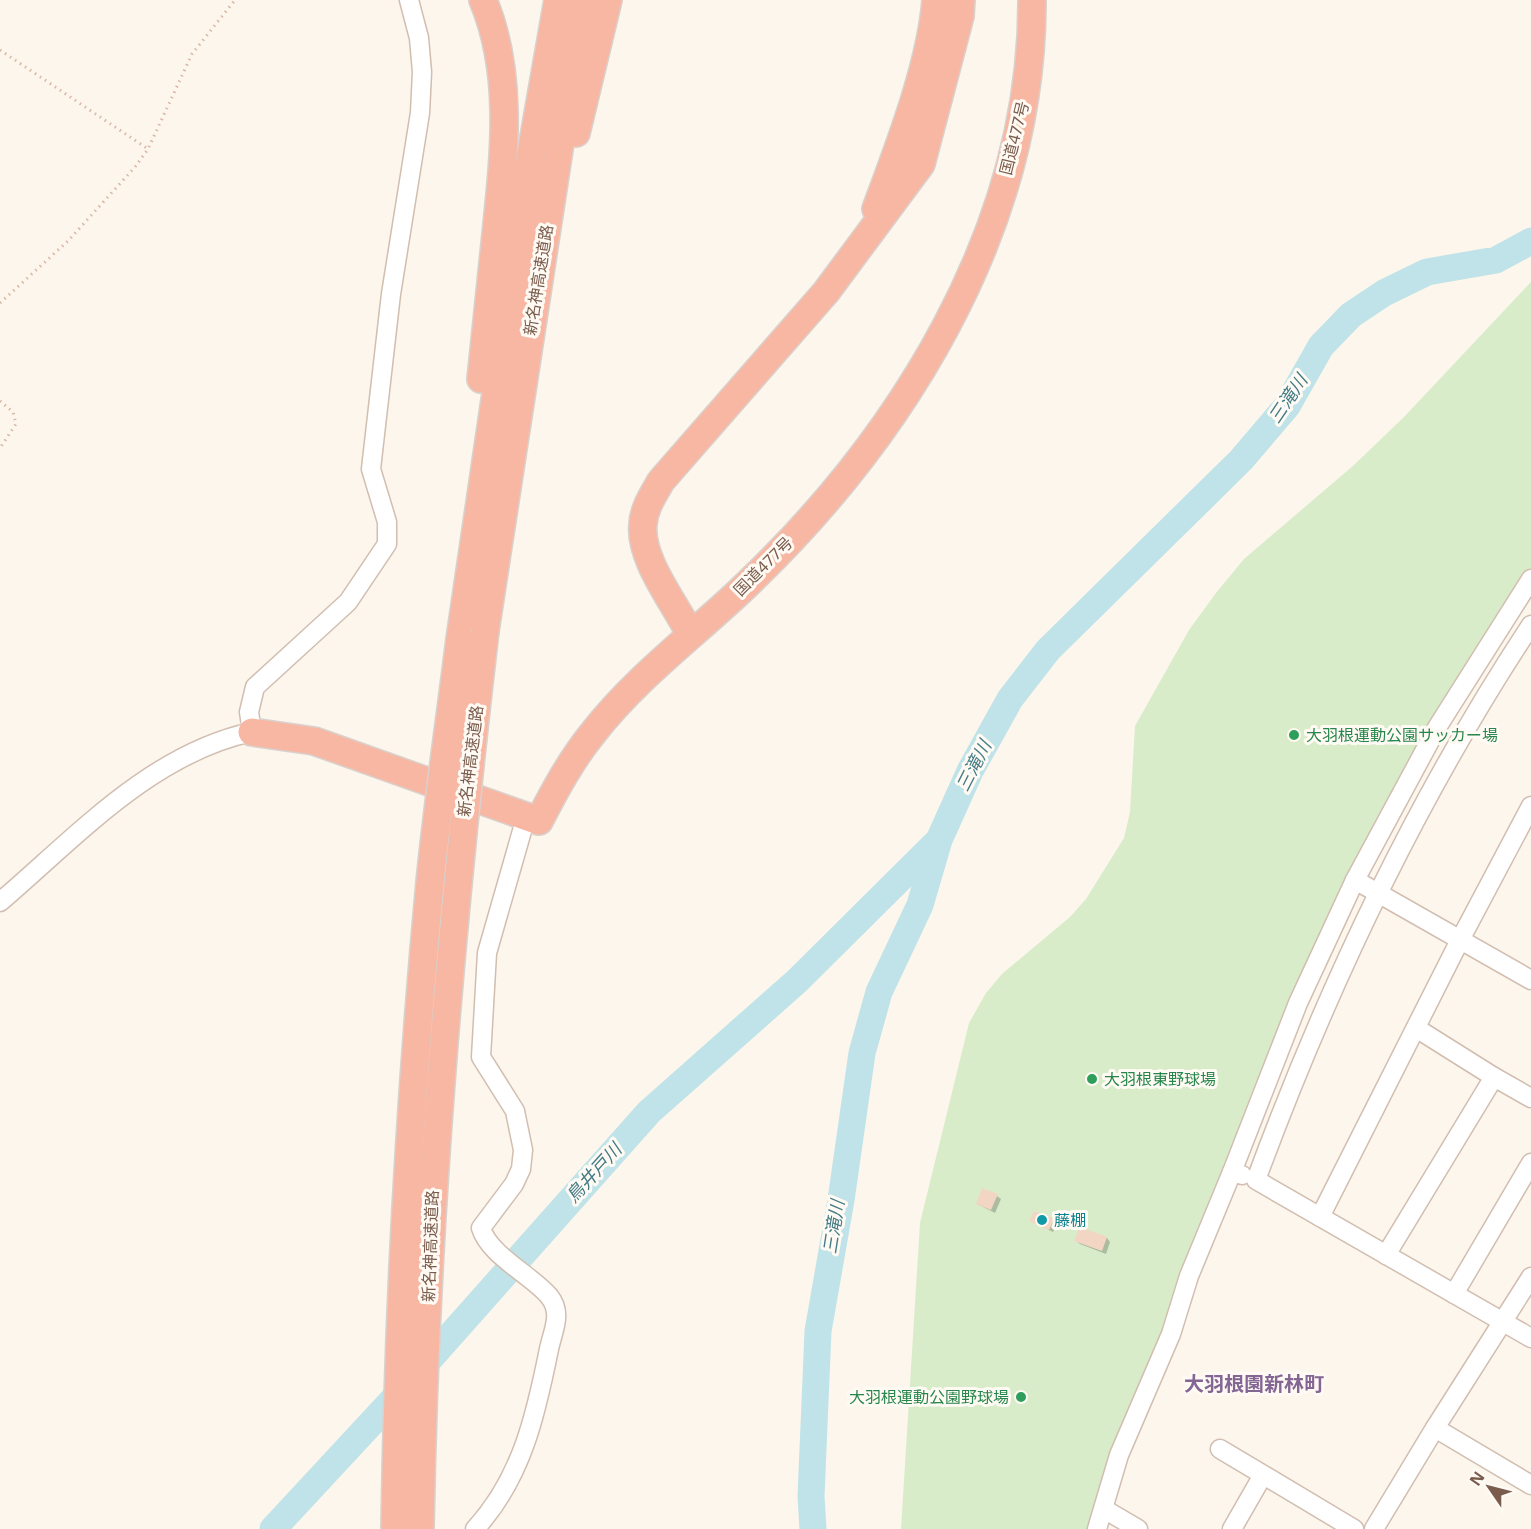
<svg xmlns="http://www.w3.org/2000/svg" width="1531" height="1529" font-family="'Noto Sans','Noto Sans JP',sans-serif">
  <rect width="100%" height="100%" fill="#fdf6ec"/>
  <path fill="#d8ecc9" d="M1531,282V570L1328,917L1092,1529H901L920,1223L969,1023L986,993L1002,974L1070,917L1086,899L1124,838L1130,812L1135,726L1189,630L1216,593L1244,559L1354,465L1404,417Z"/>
  <g fill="#0003">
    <path d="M997,1196L1001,1199L995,1213L977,1204Z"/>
    <path d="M1035,1212L1057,1224L1053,1232L1031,1221Z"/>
    <path d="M1081,1229L1107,1238L1110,1242L1106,1254L1080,1244L1076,1241Z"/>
  </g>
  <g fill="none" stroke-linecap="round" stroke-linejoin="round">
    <g stroke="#bfe3e8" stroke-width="27">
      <path d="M273,1529L402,1390L649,1112L797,981L936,843"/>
      <path d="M813,1529L811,1496L818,1331L841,1200L862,1053L879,992L920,905L939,840L970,771L1010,699L1048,650L1241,460L1287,406L1321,346L1351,315L1384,293L1427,272L1496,260L1531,241"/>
    </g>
  </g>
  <g fill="#f3d5c3">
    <path d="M982,1188L998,1194L991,1210L976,1204Z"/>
    <path d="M1034,1211L1054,1219L1049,1230L1029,1221Z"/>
    <path d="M1080,1227L1107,1237L1102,1251L1074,1241Z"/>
  </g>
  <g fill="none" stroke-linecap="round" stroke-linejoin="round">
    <defs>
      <g id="minor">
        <path d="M1531,579L1438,726L1355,880L1531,980"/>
        <path d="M1531,625C1416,799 1328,985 1256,1180L1531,1338"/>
        <path d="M0,902C76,837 152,753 252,732L249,712L255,687L348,602L387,544V522L371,469L391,294L420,113L422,72L419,38L409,0"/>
        <path d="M1416,1028L1494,1077"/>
        <path d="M1242,1175L1232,1172L1298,1003L1355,880"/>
        <path d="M1320,1217L1460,940L1531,806"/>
        <path d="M1386,1255L1494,1077L1531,1098"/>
        <path d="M1454,1294L1531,1163"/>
        <path d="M1435,1428L1531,1485"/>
        <path d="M1220,1449L1354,1529"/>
        <path d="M1104,1509L1138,1529"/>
        <path d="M475,1529C522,1478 536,1414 549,1349C553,1330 563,1313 549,1296C531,1275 489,1255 481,1228L514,1184L521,1169L523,1150L515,1111L481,1057L487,953L526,817"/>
        <path d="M1097,1529L1119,1455L1171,1334L1189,1276L1232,1172"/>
        <path d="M1232,1529L1263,1475"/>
        <path d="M1374,1529L1435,1428L1531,1277"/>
      </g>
      <g id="highway">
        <path d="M576,133L608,0"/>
        <path d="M876,209C899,147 931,65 936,0"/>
        <path d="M481,379C486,331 491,282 496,234C504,156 514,74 483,0"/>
        <path d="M485,631L582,0"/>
        <path d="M690,634C675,603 639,559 643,524C644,508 653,495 661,481L826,292L921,164L960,16L961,0"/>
        <path d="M460,639L531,154L558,0"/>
        <path d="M252,732L314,741L539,821C555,790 571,760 593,733C635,679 690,638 739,592C902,439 1033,229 1032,0"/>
      </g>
    </defs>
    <use href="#minor" stroke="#d1beb0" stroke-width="21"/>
    <use href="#highway" stroke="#dad1cd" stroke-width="30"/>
    <g stroke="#d9b8a5" stroke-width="3" stroke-dasharray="1.5 4.5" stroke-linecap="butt">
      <path d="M0,50L148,149"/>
      <path d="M0,303L68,241L135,167L148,149L192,54L235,0"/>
      <path d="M0,401L13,412L16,424L0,448"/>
    </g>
    <use href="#minor" stroke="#fff" stroke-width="18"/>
    <use href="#highway" stroke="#f7b7a3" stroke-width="27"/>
    <defs>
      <g id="highway-bridge">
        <path d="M395,1529C398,1314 410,1097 430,882C438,801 450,720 460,639"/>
        <path d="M420,1529C425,1227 450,931 485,631"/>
      </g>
    </defs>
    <use href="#highway-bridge" stroke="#dad1cd" stroke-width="30" stroke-linecap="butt"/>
    <use href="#highway-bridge" stroke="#f7b7a3" stroke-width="27"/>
  </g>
  <g fill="#2e9e5b" stroke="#fffaf3" stroke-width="2">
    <circle cx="1294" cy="735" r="6"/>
    <circle cx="1092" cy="1079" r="6"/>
    <circle cx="1021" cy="1397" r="6"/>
  </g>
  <circle fill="#0f9aa8" stroke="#fffaf3" stroke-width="2" cx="1042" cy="1220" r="6"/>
  <g text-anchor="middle" stroke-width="6" stroke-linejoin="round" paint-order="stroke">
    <g font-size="16" fill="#7a5c4d" stroke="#fffaf3">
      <text transform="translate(1014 138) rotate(-76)" y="6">国道477号</text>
      <text transform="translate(538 280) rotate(-81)" y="6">新名神高速道路</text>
      <text transform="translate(763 566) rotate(-45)" y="6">国道477号</text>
      <text transform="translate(470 761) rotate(-83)" y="6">新名神高速道路</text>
      <text transform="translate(430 1246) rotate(-88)" y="6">新名神高速道路</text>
    </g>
    <g font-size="16" fill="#27864d" stroke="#fffaf3" text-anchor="start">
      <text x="1306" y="741">大羽根運動公園サッカー場</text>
      <text x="1104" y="1085">大羽根東野球場</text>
      <text x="1009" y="1403" text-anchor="end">大羽根運動公園野球場</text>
    </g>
    <g font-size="16" fill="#0d838f" stroke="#fffaf3" text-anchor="start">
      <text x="1054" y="1226">藤棚</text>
    </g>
    <g font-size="18" font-style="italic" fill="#437c86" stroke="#fffaf3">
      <text transform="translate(1288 399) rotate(-56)" y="6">三滝川</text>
      <text transform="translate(974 766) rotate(-63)" y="6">三滝川</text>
      <text transform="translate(594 1173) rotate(-48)" y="6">鳥井戸川</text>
      <text transform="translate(834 1227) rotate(-81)" y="6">三滝川</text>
    </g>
    <g font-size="20" font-weight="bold" fill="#846695" stroke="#fffaf3">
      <text x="1254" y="1391">大羽根園新林町</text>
    </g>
  </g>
  <g transform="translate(1489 1487) rotate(305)" stroke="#fffaf3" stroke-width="4.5" paint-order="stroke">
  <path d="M0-4.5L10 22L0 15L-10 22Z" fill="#7a5c4d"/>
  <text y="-9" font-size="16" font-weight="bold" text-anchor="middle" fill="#7a5c4d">N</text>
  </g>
</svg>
